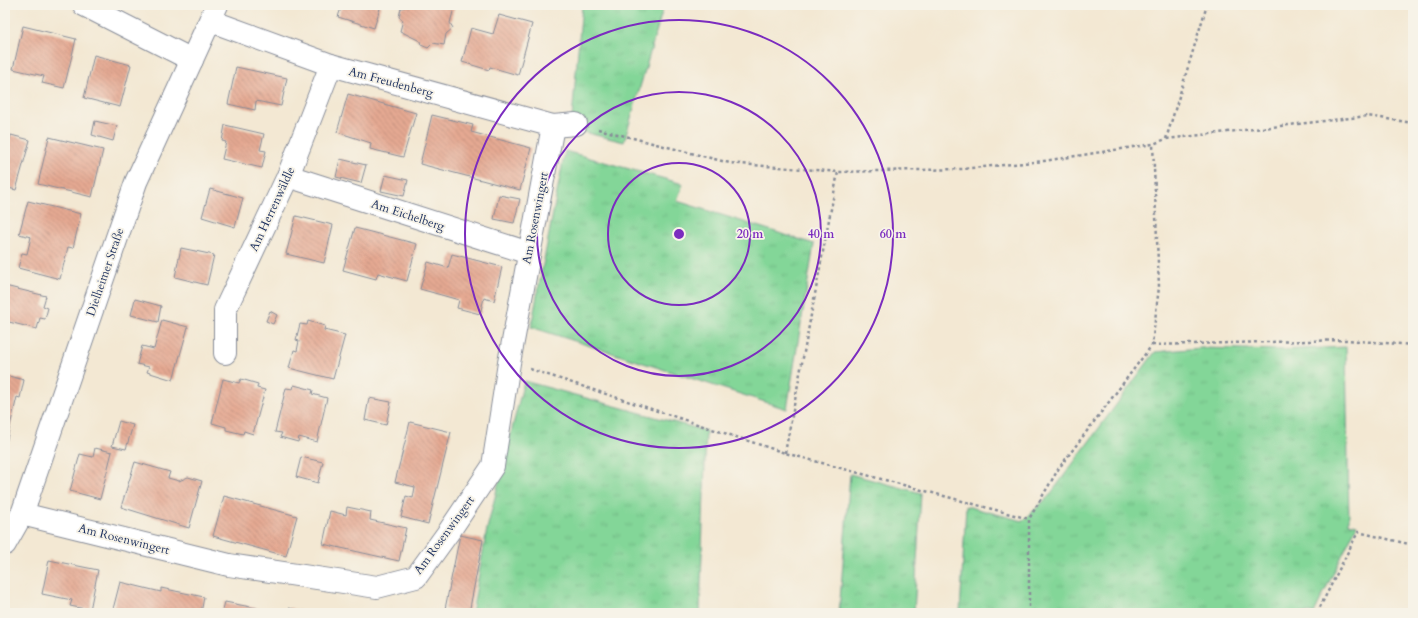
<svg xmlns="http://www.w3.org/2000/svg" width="1418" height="618" font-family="Cardo,serif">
  <defs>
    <pattern id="grass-tufts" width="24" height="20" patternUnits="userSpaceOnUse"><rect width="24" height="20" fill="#83d698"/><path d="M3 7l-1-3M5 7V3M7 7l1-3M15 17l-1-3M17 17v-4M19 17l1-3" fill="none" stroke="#71b885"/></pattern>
    <pattern id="building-back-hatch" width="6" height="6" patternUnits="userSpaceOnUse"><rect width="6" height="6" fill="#e5a992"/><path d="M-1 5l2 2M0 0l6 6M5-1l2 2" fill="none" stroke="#b98a7a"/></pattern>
  </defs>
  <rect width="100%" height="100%" fill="#f7f3e8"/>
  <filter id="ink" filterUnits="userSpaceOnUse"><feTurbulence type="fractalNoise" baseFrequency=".025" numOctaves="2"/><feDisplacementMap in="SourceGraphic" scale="8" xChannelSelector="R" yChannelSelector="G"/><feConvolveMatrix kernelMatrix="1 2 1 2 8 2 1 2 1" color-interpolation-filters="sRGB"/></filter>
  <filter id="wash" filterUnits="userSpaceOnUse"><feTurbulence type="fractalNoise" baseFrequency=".012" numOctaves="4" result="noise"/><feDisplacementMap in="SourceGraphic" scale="16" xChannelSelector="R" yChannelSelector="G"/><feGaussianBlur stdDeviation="0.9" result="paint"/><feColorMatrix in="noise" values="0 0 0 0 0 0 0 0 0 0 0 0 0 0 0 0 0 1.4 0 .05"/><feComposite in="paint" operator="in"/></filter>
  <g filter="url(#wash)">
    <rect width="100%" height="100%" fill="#f3e8d3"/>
    <g fill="url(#grass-tufts)" stroke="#4f827b">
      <path d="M582,5H664L624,142L571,129Z"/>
      <path d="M565,151L683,184L677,201L814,244L787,409L531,327Z"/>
      <path d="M1346,347L1349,523L1357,525L1314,613H960L966,506L1023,521L1049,496L1155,352L1201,348L1282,350Z"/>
      <path d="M524,381L706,431L700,613H472L487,529Z"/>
      <path d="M850,474L921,493L914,613H839Z"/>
    </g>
    <g id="blocks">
      <g fill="url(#building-back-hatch)">
        <path d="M342,5H381L374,28L338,17Z"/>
        <path d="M406,5H451L454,8L450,23L453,28L446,34L444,45L433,43L428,48L421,45L420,41L400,31L403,20L399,17L401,8L405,7Z"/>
        <path d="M499,15L532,24L518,75L490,67L489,70L462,62L471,28L493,34Z"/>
        <path d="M23,26L76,39L64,88L42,83L44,76L13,69Z"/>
        <path d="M94,55L131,65L120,107L84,98Z"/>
        <path d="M236,67L287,78L281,106L256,101L255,110L228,104Z"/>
        <path d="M348,94L416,113L403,157L370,149L371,143L337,132Z"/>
        <path d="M432,115L473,125L471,132L531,148L520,190L420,164Z"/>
        <path d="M95,121L117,126L113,141L92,135Z"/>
        <path d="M225,125L264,134L260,150L266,151L262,168L222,159L226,142L222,141Z"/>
        <path d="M11,135L30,140L16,190L5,187V156Z"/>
        <path d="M49,137L103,150L92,197L38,184Z"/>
        <path d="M340,159L366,165L361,183L336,177Z"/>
        <path d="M385,175L408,180L404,196L381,191Z"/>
        <path d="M210,189L243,198L235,227L202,217Z"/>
        <path d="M499,195L520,199L514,223L494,219Z"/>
        <path d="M28,201L81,214L73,248L68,247L60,279L18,268L22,253L27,254L31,237L19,234Z"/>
        <path d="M296,216L333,225L324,263L286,254Z"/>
        <path d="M355,228L417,244L407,281L378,273L376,279L343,270Z"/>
        <path d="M181,248L214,255L207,285L175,277Z"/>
        <path d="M452,254L502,267L494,301L484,298L480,314L457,308L459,300L420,289L428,262L448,268Z"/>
        <path d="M5,286L46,296L43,306L48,308L45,319L40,318L37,329L5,321Z"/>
        <path d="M135,299L161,306L158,322L131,315Z"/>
        <path d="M270,311L277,315L273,324L266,321Z"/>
        <path d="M162,320L188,327L173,380L147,372L149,367L137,364L142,346L154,349Z"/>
        <path d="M308,321L325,326L324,330L345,335L333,379L289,368L294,350L297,351L299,341L296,340L300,324L307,325Z"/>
        <path d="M5,375L24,380L20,398L17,397L6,443L5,442Z"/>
        <path d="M223,379L239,383L241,379L258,384L257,388L265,390L253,434L244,431L243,434L226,430V427L212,423Z"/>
        <path d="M294,385L313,390L312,394L327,398L317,442L299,437L298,442L280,437L282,433L275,432L286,388L293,389Z"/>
        <path d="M369,398L391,402L386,425L365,420Z"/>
        <path d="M119,421L133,425L126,449L112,446Z"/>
        <path d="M410,422L451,432L428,524L401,517L406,496L413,498L415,487L395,482Z"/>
        <path d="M95,448L112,452L100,499L70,491L80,454L93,457Z"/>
        <path d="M301,457L323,462L318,483L296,477Z"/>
        <path d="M135,462L170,472L168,478L179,481L188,477L202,481L189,528L121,507Z"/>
        <path d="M224,496L297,516L286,556L213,536Z"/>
        <path d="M347,507L371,512L370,520L406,528L399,561L323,544L330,511L346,515Z"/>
        <path d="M460,535L483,540L469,613L445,609Z"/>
        <path d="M49,560L98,570L90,610L70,606L72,600L42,594Z"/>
        <path d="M120,582L161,592V588L204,597L201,613H112Z"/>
        <path d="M225,602L266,610L265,613H222Z"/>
        <path d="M289,608L308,613H288Z"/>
      </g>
    </g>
  </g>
  <g filter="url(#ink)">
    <use href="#blocks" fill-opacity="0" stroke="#878c98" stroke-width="1"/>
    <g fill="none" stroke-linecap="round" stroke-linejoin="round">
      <defs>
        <g id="street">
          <path d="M84,5L192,60"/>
          <path d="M211,21L331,65L553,126L576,124"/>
          <path d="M288,176L529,253"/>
          <path d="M225,353V310L288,176L331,65"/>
          <path d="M22,514L229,565L377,587L416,577L450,530L493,466L509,363L553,126"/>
          <path d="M5,544L22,514L136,182L217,5"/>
        </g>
      </defs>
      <use href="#street" stroke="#878c98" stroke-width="24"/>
      <g stroke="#878c98" stroke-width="2.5" stroke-dasharray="3 3" stroke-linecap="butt">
        <path d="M598,129L730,163L838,172L962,169L1044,161L1153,144L1166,139L1368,116L1413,123"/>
        <path d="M1166,139L1207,5"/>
        <path d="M1152,345L1346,340L1413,345"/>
        <path d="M530,369L785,453L1029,519"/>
        <path d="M785,453L838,172"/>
        <path d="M1029,613V519L1059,468L1152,345L1159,287L1153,144"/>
        <path d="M1317,613L1358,532L1413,545"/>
      </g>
      <use href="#street" stroke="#fff" stroke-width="22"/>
    </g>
  </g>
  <g fill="none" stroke="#7b2cbf" stroke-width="2">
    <circle cx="679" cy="234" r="71"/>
    <circle cx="679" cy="234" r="142"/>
    <circle cx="679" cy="234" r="214"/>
  </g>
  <g text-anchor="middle" stroke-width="3.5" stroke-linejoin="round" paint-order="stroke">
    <g font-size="12" fill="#1b2f5e" stroke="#f7f3e8">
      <text transform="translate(391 82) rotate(15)" y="4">Am Freudenberg</text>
      <text transform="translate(272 209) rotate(-65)" y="4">Am Herrenwäldle</text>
      <text transform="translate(408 215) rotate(18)" y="4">Am Eichelberg</text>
      <text transform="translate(535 218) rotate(-79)" y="4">Am Rosenwingert</text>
      <text transform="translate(105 272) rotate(-71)" y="4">Dielheimer Straße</text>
      <text transform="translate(444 535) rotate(-54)" y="4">Am Rosenwingert</text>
      <text transform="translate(124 539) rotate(14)" y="4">Am Rosenwingert</text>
    </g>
  </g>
  <circle cx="679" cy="234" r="6" fill="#7b2cbf" stroke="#f7f3e8" stroke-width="2"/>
  <g font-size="12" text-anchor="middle" font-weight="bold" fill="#7b2cbf" stroke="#f7f3e8" stroke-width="3.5" stroke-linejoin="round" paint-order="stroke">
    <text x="750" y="238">20 m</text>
    <text x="821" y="238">40 m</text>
    <text x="893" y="238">60 m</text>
  </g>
  <rect width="1418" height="618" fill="none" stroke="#f7f3e8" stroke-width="20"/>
</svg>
